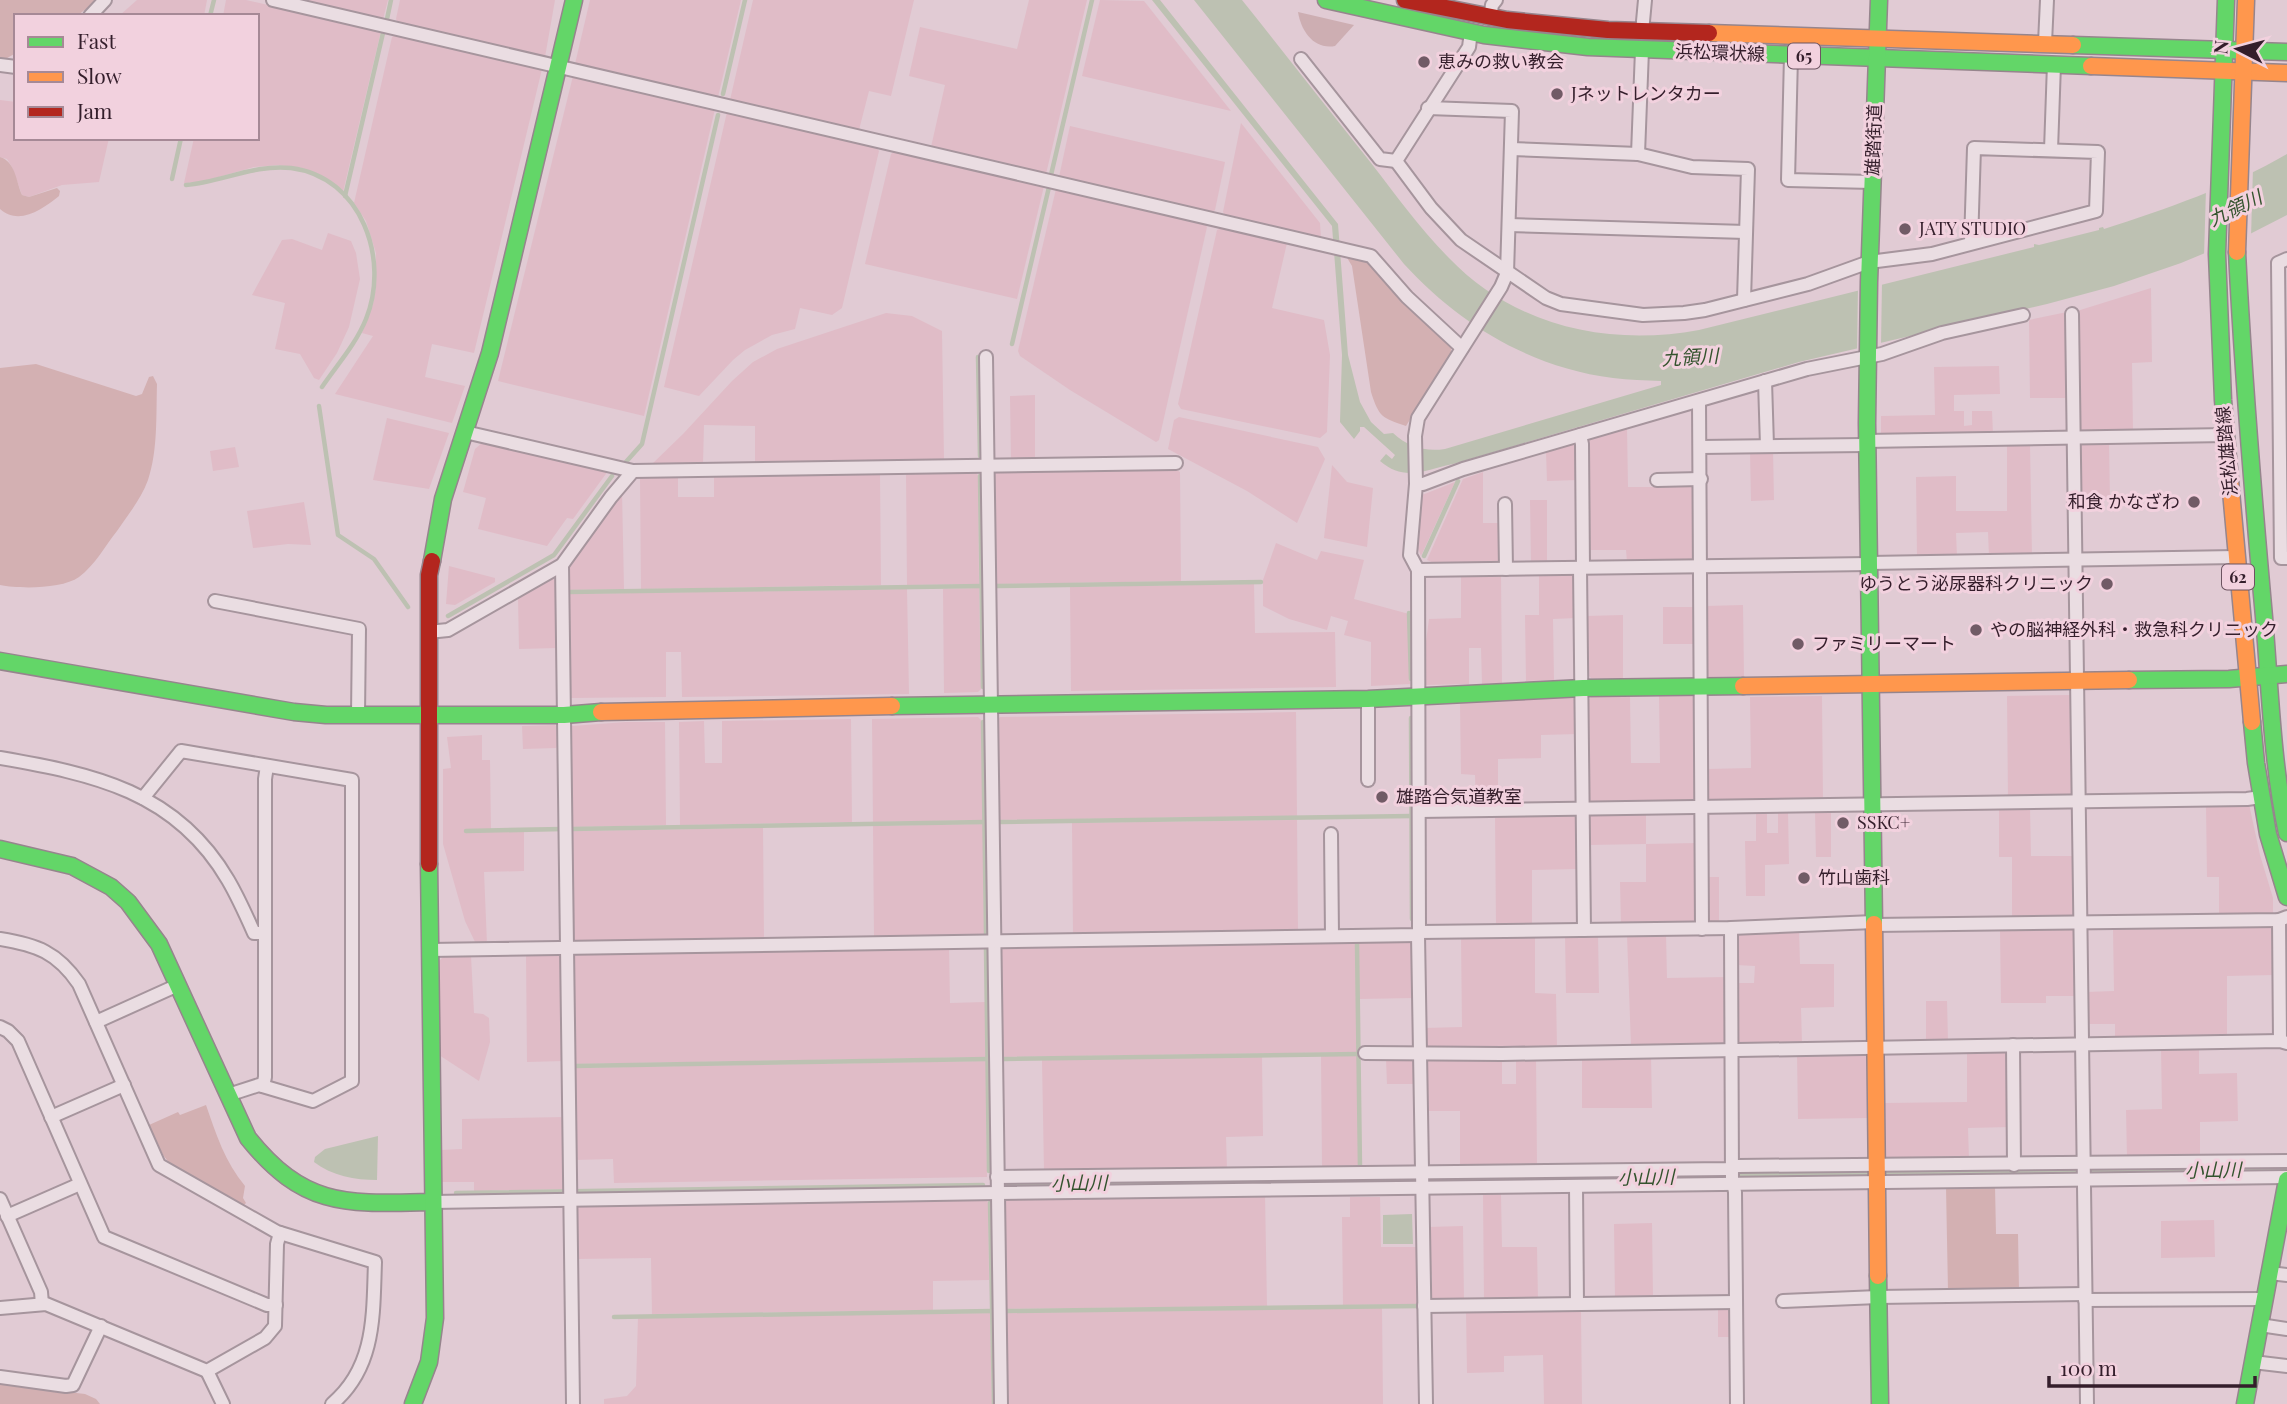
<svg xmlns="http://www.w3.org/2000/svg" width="2287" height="1404" font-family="'Playfair Display','Noto Sans JP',serif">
  <rect width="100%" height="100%" fill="#e1cbd4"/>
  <g fill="#e0bcc7">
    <path d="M137,0H207L204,16H119Z"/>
    <path d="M226,0H246L381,31L343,192L328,179L302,168L278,165L254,167L201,182L184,183L194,138H257V16H223Z"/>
    <path d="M301,0H388L383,19Z"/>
    <path d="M400,0H555L545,57L398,23L396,19Z"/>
    <path d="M590,0H741L718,97L575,64Z"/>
    <path d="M753,0H914L891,96L869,91L859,130L730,100Z"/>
    <path d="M1029,0H1087L1046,174L931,147L945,85L909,76L920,27L1017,49Z"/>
    <path d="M1100,0L1144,1L1231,111L1082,76Z"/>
    <path d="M396,35L542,69L474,353L432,344L425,377L465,386L452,423L335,394L373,336L362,333L373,304L376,287V253L366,221L354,203L392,37Z"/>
    <path d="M573,76L715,109L644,416L498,381Z"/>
    <path d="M0,100L16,102V138H109L99,182L62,185L29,197L22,195L12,167L7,159L0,157Z"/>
    <path d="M727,112L876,147L879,151L842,308L832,315L800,308L795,329L772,335L745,350L733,360L699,396L664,387Z"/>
    <path d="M1241,123L1320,223L1321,238L1226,216L1223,212Z"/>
    <path d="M1070,126L1225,162L1215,210L1212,213L1059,177Z"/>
    <path d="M895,151L1044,186L1017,299L865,264L891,154Z"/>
    <path d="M1056,189L1205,224L1207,227L1159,440L1156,442L1070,390L1020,356L1018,351Z"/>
    <path d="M1221,228L1287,243L1272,308L1324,320L1330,355L1327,432L1320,438L1181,409L1178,404L1217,230Z"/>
    <path d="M328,233L351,241L356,253L360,279L349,327L337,353L319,380L314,378L300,354L275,349L285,303L252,295L282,240L292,239L322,250Z"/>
    <path d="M2151,288L2152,362L2132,363L2133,431L2079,432L2077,311Z"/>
    <path d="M2067,312L2068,398H2030L2029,320Z"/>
    <path d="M886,313L912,316L942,331L944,460L755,463V426L704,425L703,464L651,465L683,434L732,381L753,362L777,349Z"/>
    <path d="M1999,366L2000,394L1954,395V411H1964V426L1972,425V411H1992L1993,434L1881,435V416L1935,415L1934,367Z"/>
    <path d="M1035,395V461H1011L1010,396Z"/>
    <path d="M1179,417L1318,447L1325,459L1297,523L1247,491L1168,449L1174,420Z"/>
    <path d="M387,418L449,433L429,489L373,480Z"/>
    <path d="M1627,428L1628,487H1654V483H1695L1696,558L1693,561L1627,562L1626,550H1587L1586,444L1590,439Z"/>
    <path d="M483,442L608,471L573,519L567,518L547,546L478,529L486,498L463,492L475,449Z"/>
    <path d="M1575,444L1578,446V480L1547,481L1546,452Z"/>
    <path d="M2007,444H2030L2032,556H1989L1988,532L1956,533L1957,557H1917L1916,477L1956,476V511H2007Z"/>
    <path d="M2079,444H2109L2110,500H2080Z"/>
    <path d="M235,447L239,467L213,471L210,451Z"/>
    <path d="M1750,451H1773L1774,500L1751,501Z"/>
    <path d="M1332,465L1347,482L1373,488L1367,547L1324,538Z"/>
    <path d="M1171,467L1180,472L1181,581L995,584L993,473L996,470Z"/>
    <path d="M975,472L978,475L979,584L907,585L906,473Z"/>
    <path d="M1483,472V523H1501L1502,564H1436L1427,560L1463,479Z"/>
    <path d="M880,474L881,585L641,589L640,477H678V497H714V476Z"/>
    <path d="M1455,482L1421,556L1417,546L1422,495Z"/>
    <path d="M622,491L624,589L567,590V572Z"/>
    <path d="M1530,500H1547V563H1531Z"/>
    <path d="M304,502L311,545L288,544L253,548L247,511Z"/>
    <path d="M1276,543L1317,560L1321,551L1364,560L1354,599L1409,614L1410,684L1371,686V642L1344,635L1348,621L1331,616L1327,630L1289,619L1263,606V580Z"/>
    <path d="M449,566L495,578V582L455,605L446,604Z"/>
    <path d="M1572,573L1575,576L1576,618L1553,619L1554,680L1526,681L1525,615H1539V574Z"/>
    <path d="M1461,574H1501L1502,683L1482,684L1481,648H1469V684L1425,685V649L1429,619L1461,618Z"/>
    <path d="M553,579L556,580L557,648L519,649L518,598Z"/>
    <path d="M1254,584L1255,633L1335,632L1336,687L1071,691L1070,587Z"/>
    <path d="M979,588L981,689L978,692L944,693L943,589Z"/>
    <path d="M907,589L909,694L682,697L681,652H666V697L571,698L568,695L567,594Z"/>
    <path d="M1743,605L1744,676L1709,677L1707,674L1706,606Z"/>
    <rect x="1663" y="607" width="33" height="37"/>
    <path d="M1623,615V678H1591L1588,675L1586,616Z"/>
    <path d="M2073,695L2074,794L2071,797L2008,798L2007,696Z"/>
    <path d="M1630,696L1631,763H1660L1659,696H1693L1696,699V800L1693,803L1591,805L1588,802V700L1591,697Z"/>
    <path d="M1822,696L1823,802L1711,803L1707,799V769L1751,768L1750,697Z"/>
    <path d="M1575,697L1578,700V734L1541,735V758L1498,759V806H1476L1475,775L1461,774L1460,703Z"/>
    <path d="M1296,712L1297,816L998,820L997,720L1000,717Z"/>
    <path d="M978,717L981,720L983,820L873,822L872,719Z"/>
    <path d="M851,719L852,822L680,825L679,722L704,721L705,763H722V721Z"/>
    <path d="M626,722H665L666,825L570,827L569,730L572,726Z"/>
    <path d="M555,725L559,729V745L556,748L523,749L522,726Z"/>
    <path d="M482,735V760H490L491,829L465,830L524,831V871L484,872L487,944H476L465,921L443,844V769L451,768L447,737Z"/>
    <path d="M2249,804L2260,855L2273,898V915L2219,916V877H2207L2206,805Z"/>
    <path d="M1999,808H2030L2031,856H2074L2075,918H2012V857H1999Z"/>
    <path d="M1815,810H1831V857H1816Z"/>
    <path d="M1756,811H1767V833H1778V811H1788L1789,864L1765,865V896H1746L1745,841H1756Z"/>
    <path d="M1646,812V844L1697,843V920L1694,924L1621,925L1620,882H1646V844L1588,845V813Z"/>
    <path d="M1578,813V869L1532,870V926H1496L1495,814Z"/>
    <path d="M1297,820L1298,932L1073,935L1072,823Z"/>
    <path d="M983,824L984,936L874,937L873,826Z"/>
    <path d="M763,828L764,939L575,942L571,939L570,831Z"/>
    <path d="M1707,877H1719V924H1711L1708,921Z"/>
    <path d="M2273,926L2274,975L2227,976V1036L2115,1038V1024H2087L2086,992L2114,991L2113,928Z"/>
    <path d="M2075,928L2076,996H2046V1003H2001L2000,929Z"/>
    <path d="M1799,930L1800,964H1834V1007L1801,1008L1802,1043L1739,1044L1736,1041V983H1754L1755,966L1736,965V936L1739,933Z"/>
    <path d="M1666,934L1667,978L1727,977L1728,1044L1631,1046L1627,935Z"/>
    <path d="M1565,935H1598L1599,993H1566Z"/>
    <path d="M1535,936V993L1556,994L1557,1047H1428L1425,1044L1424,1028L1462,1027L1461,937Z"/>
    <path d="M1356,941L1357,1052L1001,1057L1000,949L1003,946Z"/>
    <path d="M1358,941H1413V998L1359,999Z"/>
    <path d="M949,947L950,1003L985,1002L986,1057L573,1064L572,956L575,953Z"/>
    <path d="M526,954H558L562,958L564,1061L527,1062Z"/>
    <path d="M471,956L474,1013L483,1014L489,1018L490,1042L479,1081L439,1055L438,962L443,957Z"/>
    <path d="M1926,1001H1947L1948,1041H1926Z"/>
    <path d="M2199,1047V1074L2237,1073L2238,1121L2200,1122V1157L2127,1158L2126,1110L2162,1109L2161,1048Z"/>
    <path d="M2009,1050L2010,1127L1968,1128L1969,1160L1885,1161L1884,1103L1967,1102V1051Z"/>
    <path d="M1797,1053H1864L1867,1056L1868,1118L1798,1119Z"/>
    <path d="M1321,1056H1357L1359,1167H1322Z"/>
    <path d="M1651,1056L1652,1108H1582V1057Z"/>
    <path d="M1262,1057L1263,1136L1226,1137L1227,1169L1044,1171L1042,1060Z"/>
    <path d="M1428,1057L1502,1059V1084H1516V1058H1536L1537,1165L1460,1166V1111H1426L1425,1060Z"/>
    <path d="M1412,1058L1415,1061V1084H1387L1386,1059Z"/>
    <path d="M986,1061L987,1177L614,1183L613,1159L575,1160L573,1068Z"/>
    <path d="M566,1117L567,1189L474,1191V1182H442L441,1150L462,1149V1119Z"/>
    <path d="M1483,1194H1501L1502,1247H1537L1538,1300L1484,1301Z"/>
    <path d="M1265,1195L1267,1306L1005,1309L1003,1202L1006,1199Z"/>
    <path d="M1350,1197H1380L1381,1247H1417L1418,1304L1343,1305L1342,1217H1350Z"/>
    <path d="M985,1199L988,1202L989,1280L933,1281V1310L652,1314L651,1258L576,1259L575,1209L578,1206Z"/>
    <path d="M2214,1220L2215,1257L2161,1258V1221Z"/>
    <path d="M1652,1223L1653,1298L1615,1299L1614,1224Z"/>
    <path d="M1463,1226L1464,1301H1432V1275L1429,1274L1428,1227Z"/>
    <path d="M1382,1308L1383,1404H1007L1005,1313Z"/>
    <path d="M1718,1308H1728L1731,1311V1337H1718Z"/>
    <path d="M1581,1310L1582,1404H1544L1543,1355L1504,1356V1372L1467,1373L1466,1311Z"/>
    <path d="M990,1313L992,1404H604V1399L627,1396L636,1386L638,1318Z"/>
  </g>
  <g fill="#d3b0b2">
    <path d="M0,0H97L77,16H16V53L0,62Z"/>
    <path d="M0,157C16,162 16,182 22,195L29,197L57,188L60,191L59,196C43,209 19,226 0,209Z"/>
    <path d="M1346,256L1368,261L1403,300L1451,347V353L1406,426C1382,418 1379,417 1371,392L1352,266Z"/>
    <path d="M36,364L136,396L142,394L149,377L153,376L157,384C156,415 158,450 148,480C141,499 128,515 117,531C105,546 95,565 79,577C62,589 20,589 0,585V368Z"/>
    <path d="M206,1105C216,1134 225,1162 245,1186L243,1198L246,1203L243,1206L170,1164L163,1155L149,1125L178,1112L180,1115Z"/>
    <path d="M1995,1186L1996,1234H2018L2019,1290L1948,1291L1946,1187Z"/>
    <path d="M0,1384L85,1394L96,1399L100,1404H0Z"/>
  </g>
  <path fill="#cdaeb2" d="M1298,12L1354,25L1335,46C1314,50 1301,31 1298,12Z"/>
  <g fill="#bdc1b2">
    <path d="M1152,0H1160L1338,224L1348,355L1360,402L1371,422L1384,434L1393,433C1408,447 1425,452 1445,449L1661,385V381C1645,380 1629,380 1613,378C1530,367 1460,325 1404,264L1194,0H1242C1285,54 1328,109 1371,163C1396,195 1420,229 1449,258C1514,326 1608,347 1699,330L2034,247V244L2039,245L2099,230V228L2103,227L2104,229C2166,209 2230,187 2287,154V215L2246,236L2181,263L2114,286L2047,304L1799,362L1453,464C1425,470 1404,482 1380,461L1386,454L1392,459L1395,455L1364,427H1360V431L1354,439L1340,422L1342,355L1332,226Z"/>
    <path d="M378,1136L377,1180C355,1180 332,1176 314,1162L315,1157L325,1149Z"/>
    <path d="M1412,1214L1413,1244H1383V1215Z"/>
  </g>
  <g fill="#e1cbd4">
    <path d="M2253,168L2251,237L2204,257L2206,189Z"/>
    <path d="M1882,281L1881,346L1857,352L1858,287Z"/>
  </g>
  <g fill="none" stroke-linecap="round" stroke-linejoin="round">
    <g stroke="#bdc1b2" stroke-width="4.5">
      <path d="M210,16L214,0"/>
      <path d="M387,19L391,0"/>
      <path d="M723,94L745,0"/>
      <path d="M1051,175L1092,0"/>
      <path d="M172,179L181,138"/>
      <path d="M186,185C222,182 254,164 291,168C362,177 390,260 366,319C356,344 337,365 322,387"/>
      <path d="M345,196L383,33"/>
      <path d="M1012,344L1049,187"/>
      <path d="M978,357L980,456"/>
      <path d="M319,406L338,535L374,559L408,607"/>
      <path d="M625,463L642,444L718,115"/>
      <path d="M980,476L983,687"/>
      <path d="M1424,556L1458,481"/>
      <path d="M996,586L1261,582"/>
      <path d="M568,592L982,586"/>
      <path d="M1409,613L1411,679"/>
      <path d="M448,616L554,555L612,476"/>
      <path d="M1411,718L1412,919"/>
      <path d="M983,722L986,934"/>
      <path d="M1000,822L1412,816"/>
      <path d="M570,829L985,822"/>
      <path d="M466,831L562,829"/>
      <path d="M1357,943L1360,1168"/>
      <path d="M986,948L989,1171"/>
      <path d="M1004,1059L1358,1054"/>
      <path d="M574,1066L988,1059"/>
      <path d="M456,1193L983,1185"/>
      <path d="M990,1203L994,1404"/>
      <path d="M1007,1311L1419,1306"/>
      <path d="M614,1317L992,1311"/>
    </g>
    <path stroke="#bdc1b2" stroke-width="24" d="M1004,1184L2287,1169"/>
    <defs>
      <g id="street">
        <path d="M273,0L1371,256L1407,297L1462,348"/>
        <path d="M90,16L105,0"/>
        <path d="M1490,18L1492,5L1496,0"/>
        <path d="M1471,32L1469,47L1396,161L1431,208L1461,240L1546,298L1561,304L1643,315L1684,313L1705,310L1808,284L1869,262L1932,254L2096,211L2098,152L1974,148L1971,243"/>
        <path d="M1642,32L1645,0"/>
        <path d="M2045,43L2047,0"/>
        <path d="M1791,56L1788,180L1872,182"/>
        <path d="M1301,59L1380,159L1396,161"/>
        <path d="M0,65L16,67"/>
        <path d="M1511,149L1638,154L1692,167L1748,169L1744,300"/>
        <path d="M2051,150L2054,64"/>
        <path d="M1638,154L1642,50"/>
        <path d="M1509,225L1746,232"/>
        <path d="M2287,259L2278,263L2281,558H2287"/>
        <path d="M2072,314L2087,1404"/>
        <path d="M986,357L1001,1404"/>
        <path d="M1765,381L1767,446"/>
        <path d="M1699,401L1702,929"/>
        <path d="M465,432L633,471L1176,463"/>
        <path d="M1580,435L1582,444L1583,568"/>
        <path d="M1865,441L2226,435"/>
        <path d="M1701,447L1865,445"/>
        <path d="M1657,480L1701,479"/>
        <path d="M1416,484H1423L1463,469L1807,369L1882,354L1942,333L2023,315"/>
        <path d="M1505,504L1506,569"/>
        <path d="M1869,563L2236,557"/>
        <path d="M562,565L573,1404"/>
        <path d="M1580,568L1584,930"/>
        <path d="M1418,570L1869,564"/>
        <path d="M215,601L359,629L358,715"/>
        <path d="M428,632L448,630L562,565L611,497L633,471"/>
        <path d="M1368,699V780"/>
        <path d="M0,758C93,774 176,791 228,880C238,897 246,915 254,933H265"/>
        <path d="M143,798L181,751L352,780V1081L313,1101L259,1085L228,1095"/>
        <path d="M1419,811L2247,799L2261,797"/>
        <path d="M1331,834L1332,936"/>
        <path d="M2279,920L2280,1041"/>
        <path d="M1874,925L2279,920L2287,917"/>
        <path d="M1731,928L1732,1179L1735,1192L1737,1404"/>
        <path d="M1419,932L1418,570L1410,555L1416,484L1415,436L1418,418L1501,287L1507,273L1512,111L1428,108"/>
        <path d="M1418,935L1426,1404"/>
        <path d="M0,939C37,945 57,952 79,984L159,1165L277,1232L375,1262C373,1314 376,1367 332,1404"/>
        <path d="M430,950L1418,935L1419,932L1731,928L1874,922"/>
        <path d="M96,1022L178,985"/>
        <path d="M0,1027L8,1031L18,1041L104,1237L267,1305H276"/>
        <path d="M2013,1045L2014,1165"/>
        <path d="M1365,1053L1502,1054L2280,1041L2287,1043"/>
        <path d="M263,1086L265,1077V779L267,766"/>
        <path d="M51,1117L124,1085"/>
        <path d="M997,1177L1727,1169L1738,1166L2287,1161"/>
        <path d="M1576,1186L1577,1304"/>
        <path d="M0,1199L41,1292L42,1304"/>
        <path d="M433,1202L997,1193L2287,1177"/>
        <path d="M7,1216L80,1184"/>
        <path d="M2270,1273L2287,1275"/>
        <path d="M2085,1300L2265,1299"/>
        <path d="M1783,1301L1878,1297L2085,1294"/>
        <path d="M1424,1306L1736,1302"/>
        <path d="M0,1308L46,1304L207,1371L265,1338L275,1326L277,1244L280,1233"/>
        <path d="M2260,1325L2287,1329"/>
        <path d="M2253,1362L2287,1366"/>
        <path d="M207,1371L223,1404"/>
        <path d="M0,1377L66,1386L73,1385L101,1326"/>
      </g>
      <g id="fast">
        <path d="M1326,0L1484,35L1588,47L2091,66"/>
        <path d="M2226,0L2217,254L2223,400L2228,458"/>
        <path d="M2073,45L2287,52"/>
        <path d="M2237,252C2243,374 2253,495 2264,617C2270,688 2272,763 2287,833"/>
        <path d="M432,561L443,499L490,353L574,0"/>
        <path d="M0,661L294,712L326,715H564L601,712"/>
        <path d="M2129,680L2229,679L2287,674"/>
        <path d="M892,706L1368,699L1583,688L1743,686"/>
        <path d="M2252,722L2256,763L2268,834L2287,897"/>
        <path d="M0,849L72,866L111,887L128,902L159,944L248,1138C305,1209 348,1204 433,1202"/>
        <path d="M1874,924L1867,423L1869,282L1879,0"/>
        <path d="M1878,1276L1880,1404"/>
        <path d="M413,1404L429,1362L435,1318L429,864"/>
        <path d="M2245,1404L2287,1180"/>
      </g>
      <g id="slow">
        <path d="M1709,33L2073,45"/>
        <path d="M2091,66L2287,73"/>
        <path d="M2237,252L2246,0"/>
        <path d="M2228,458L2252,722"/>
        <path d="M1743,686L2129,680"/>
        <path d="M601,712L892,706"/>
        <path d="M1874,924L1878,1276"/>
      </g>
      <g id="jam">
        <path d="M1405,0L1507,20L1608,30L1709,33"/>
        <path d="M429,864V575L432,561"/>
      </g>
    </defs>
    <use href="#street" stroke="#a6959d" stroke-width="16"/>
    <use href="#fast" stroke="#96858d" stroke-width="19"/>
    <use href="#slow" stroke="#96858d" stroke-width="19"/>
    <use href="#jam" stroke="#96858d" stroke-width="19"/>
    <use href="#street" stroke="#eadde2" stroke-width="12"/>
    <use href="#fast" stroke="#63d668" stroke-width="16"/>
    <use href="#slow" stroke="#ff974d" stroke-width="16"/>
    <use href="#jam" stroke="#b3261e" stroke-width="16"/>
  </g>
  <g fill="#715b66" stroke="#f2d1de" stroke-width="2.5">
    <circle cx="1424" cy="62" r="7"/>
    <circle cx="1557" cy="94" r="7"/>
    <circle cx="1905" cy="229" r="7"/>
    <circle cx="2194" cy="502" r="7"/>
    <circle cx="2107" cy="584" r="7"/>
    <circle cx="1976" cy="630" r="7"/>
    <circle cx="1798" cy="644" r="7"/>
    <circle cx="1382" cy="797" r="7"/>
    <circle cx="1843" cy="823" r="7"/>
    <circle cx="1804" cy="878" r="7"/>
  </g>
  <g text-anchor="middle" stroke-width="6" stroke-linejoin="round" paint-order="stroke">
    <g fill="#f2d1de" stroke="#6d5461" stroke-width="2">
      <rect x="1788" y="43.5" width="32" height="25" rx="5"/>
      <rect x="2222" y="564.5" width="32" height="25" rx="5"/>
    </g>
    <g font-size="16" font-weight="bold" fill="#341e2b">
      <text x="1804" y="62">65</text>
      <text x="2238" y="583">62</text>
    </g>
    <g font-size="18" fill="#341e2b" stroke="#f2d1de">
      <text transform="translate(1720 53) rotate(2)" y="6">浜松環状線</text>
      <text transform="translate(1874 140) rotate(-88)" y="6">雄踏街道</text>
      <text transform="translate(2227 451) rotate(-95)" y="6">浜松雄踏線</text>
    </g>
    <g font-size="18" fill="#341e2b" stroke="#f2d1de" text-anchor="start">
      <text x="1438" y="68">恵みの救い教会</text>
      <text x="1571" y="100">Jネットレンタカー</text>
      <text x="1919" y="235">JATY STUDIO</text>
      <text x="2180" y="508" text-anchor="end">和食 かなざわ</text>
      <text x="2093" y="590" text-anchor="end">ゆうとう泌尿器科クリニック</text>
      <text x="1990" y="636">やの脳神経外科・救急科クリニック</text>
      <text x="1812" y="650">ファミリーマート</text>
      <text x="1396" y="803">雄踏合気道教室</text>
      <text x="1857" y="829">SSKC+</text>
      <text x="1818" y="884">竹山歯科</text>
    </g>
    <g font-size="19" font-style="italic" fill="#34532e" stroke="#f2d1de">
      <text transform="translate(2235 208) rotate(-26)" y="7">九領川</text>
      <text transform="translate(1690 357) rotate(-3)" y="7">九領川</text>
      <text transform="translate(2213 1170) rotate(-1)" y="7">小山川</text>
      <text transform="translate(1646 1177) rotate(-1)" y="7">小山川</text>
      <text transform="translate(1079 1183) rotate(-1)" y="7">小山川</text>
    </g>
  </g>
  <rect x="14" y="14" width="245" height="126" fill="#f2d1de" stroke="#a68996" stroke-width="2"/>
  <rect x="28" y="37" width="35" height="10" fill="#63d668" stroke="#a68996" stroke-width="2"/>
  <text x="77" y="49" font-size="21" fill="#341e2b">Fast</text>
  <rect x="28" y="72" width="35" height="10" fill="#ff974d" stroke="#a68996" stroke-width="2"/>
  <text x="77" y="84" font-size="21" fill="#341e2b">Slow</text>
  <rect x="28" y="107" width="35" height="10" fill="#b3261e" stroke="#a68996" stroke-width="2"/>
  <text x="77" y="119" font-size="21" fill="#341e2b">Jam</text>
  <g transform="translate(2238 49) rotate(276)" stroke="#f2d1de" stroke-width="5" paint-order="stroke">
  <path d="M0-5L12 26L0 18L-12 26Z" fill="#341e2b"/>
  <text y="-10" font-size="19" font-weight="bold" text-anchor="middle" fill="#341e2b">N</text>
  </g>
  <path d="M2049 1376v10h206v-10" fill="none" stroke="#341e2b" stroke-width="3.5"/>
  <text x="2060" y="1376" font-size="21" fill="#341e2b" stroke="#f2d1de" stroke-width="5" paint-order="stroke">100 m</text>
</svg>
